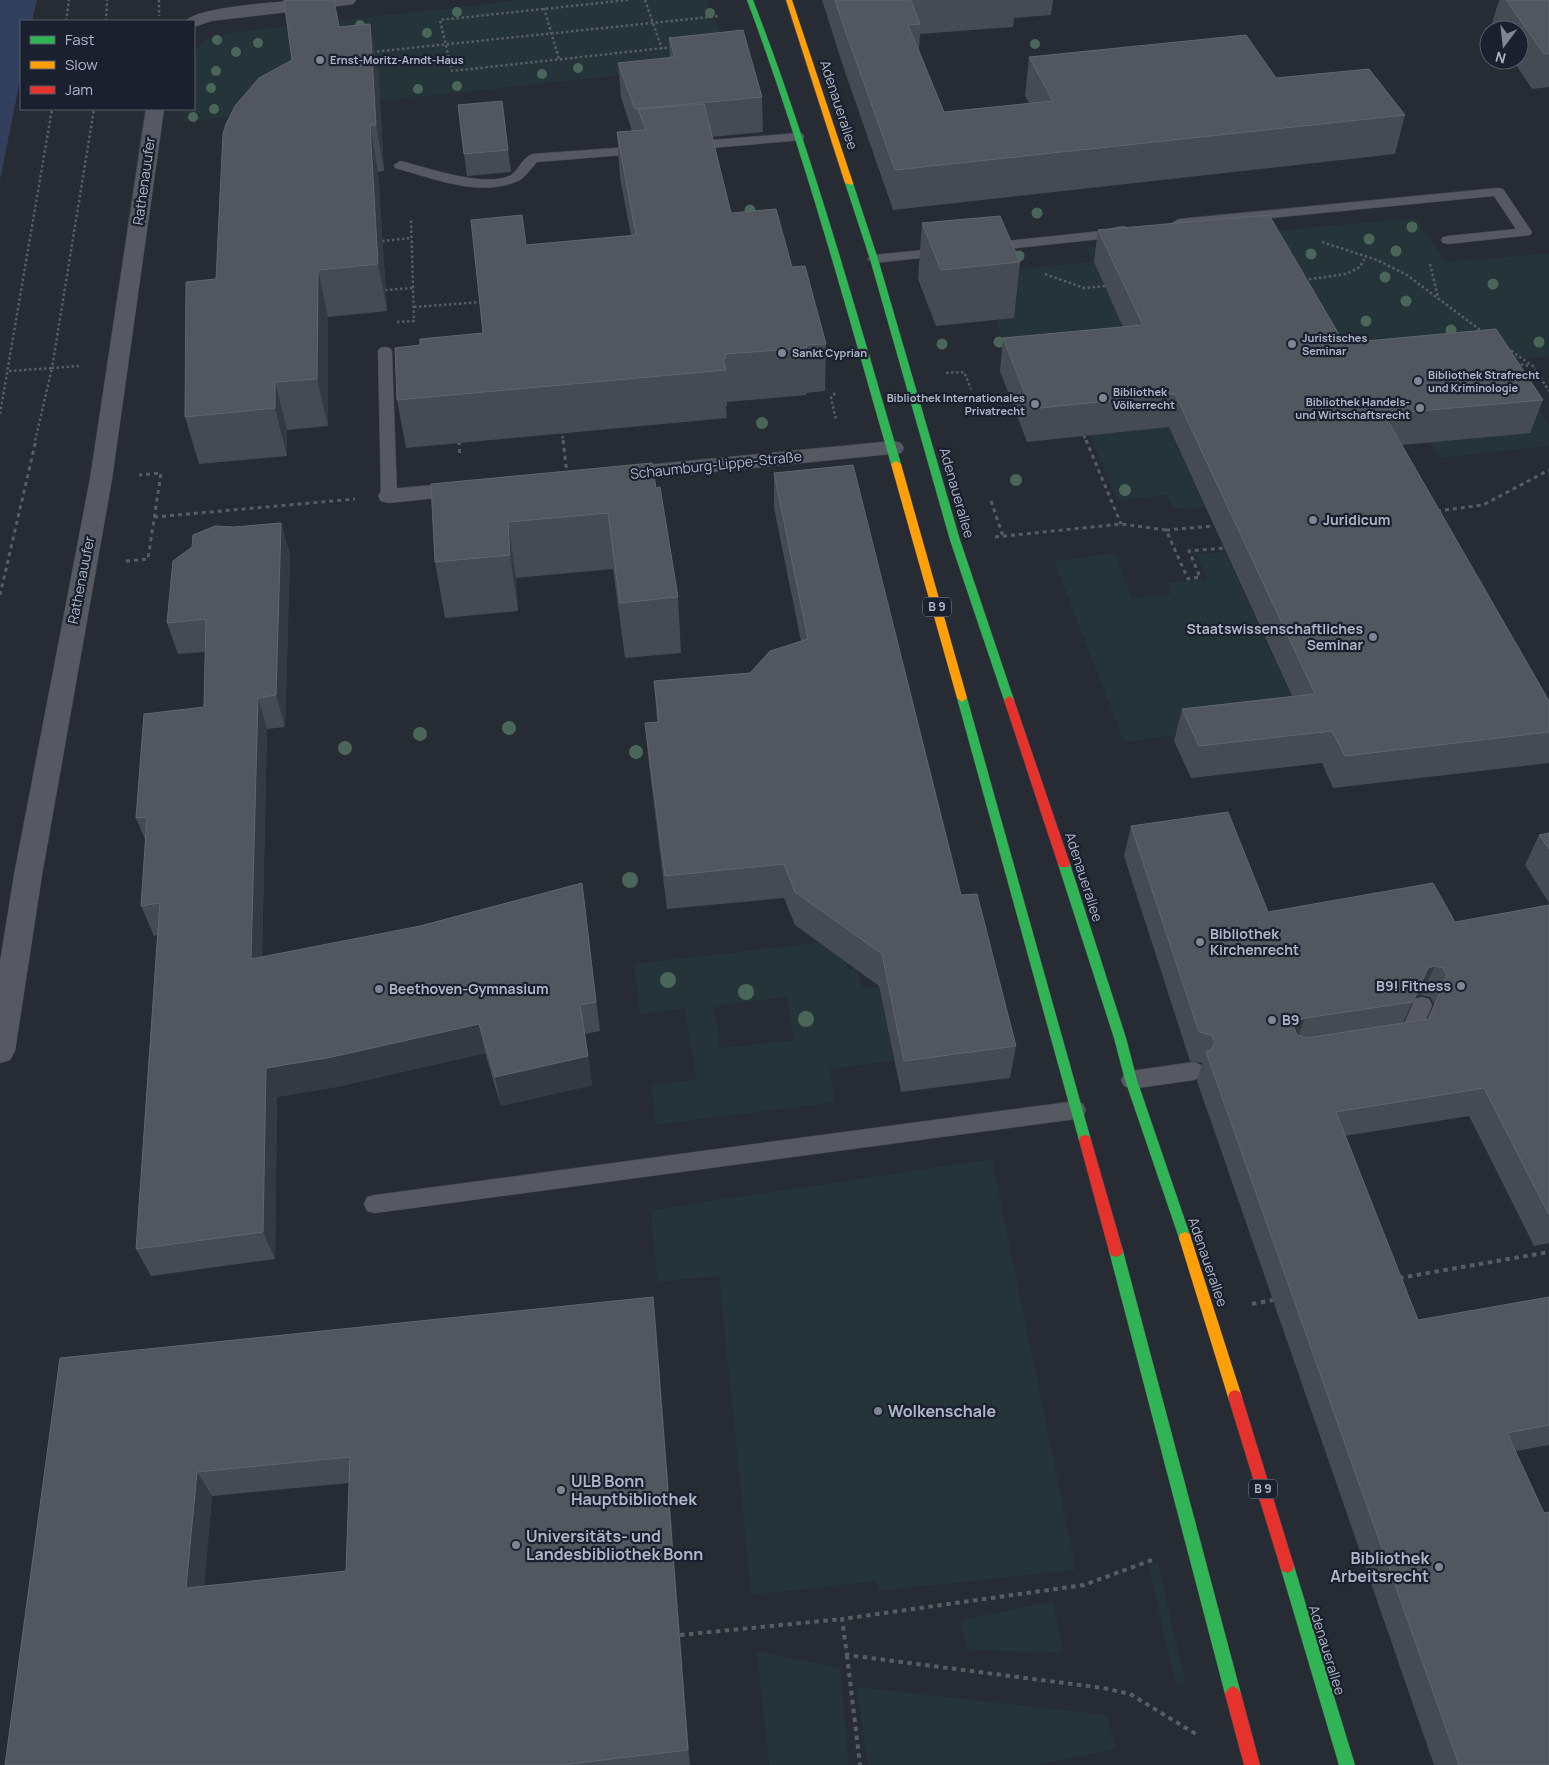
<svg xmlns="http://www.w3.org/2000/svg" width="1549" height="1765" font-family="Manrope,sans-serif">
  <rect width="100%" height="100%" fill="#272b33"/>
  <g fill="#243439" fill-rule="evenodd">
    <path d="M521,0H707L733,63L183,122L185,109H194V52C203,38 222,35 237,32Z"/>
    <path d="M1415,218L1445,262L1549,253V356L1487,362L1513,370L1549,425V446L1439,458L1429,442L1334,376L1094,262L1147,379L1015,369L995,320L994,271L1093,262L1087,248Z"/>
    <path d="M1161,410L1205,507L1173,509L1167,495L1117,500L1090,435L1141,430Z"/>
    <path d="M1225,552L1305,726L1174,741L1171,736L1124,742L1054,561L1115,553L1132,598L1172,594L1168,583L1207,579L1196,554Z"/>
    <path d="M843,940L848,970L857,969L862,989L879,987L894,1061L830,1069L835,1102L656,1125L651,1085L696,1079L685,1009L640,1014L634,964ZM786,997L794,1040L720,1048L714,1006Z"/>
    <path d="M992,1159L1076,1570L878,1591L876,1581L751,1595L719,1276L657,1282L651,1210Z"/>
    <path d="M1158,1564L1186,1684L1176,1685L1148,1565Z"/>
    <path d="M1053,1601L1063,1653L966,1650L961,1621Z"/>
    <path d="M757,1651L840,1668L849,1765H769Z"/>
    <path d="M856,1687L1107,1715L1116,1749L1035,1765H868Z"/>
  </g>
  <path fill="#33405d" d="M0,0H37L32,21H21V75L0,180Z"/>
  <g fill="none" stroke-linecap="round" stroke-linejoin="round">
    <defs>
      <g id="lane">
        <path d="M798,133L803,134L804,137L803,140L688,150L682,146L688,142Z"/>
        <path d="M643,146L649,150L648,153L537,162C532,167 525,178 518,181C479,198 433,178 395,168L394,165L400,161C426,167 487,189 511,175C519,170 522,157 533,154Z"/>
        <path d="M1498,188L1503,189L1532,232L1530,235L1448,244L1443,243L1441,240L1443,237L1448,236L1516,229L1494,196L1179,227L1172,223L1179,219Z"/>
        <path d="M1122,226L1127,227L1129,230L1127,233L1101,239L988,251L981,247L988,243L1101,231Z"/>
        <path d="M944,248L951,252L949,255L874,263L867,259L874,255Z"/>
        <path d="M385,347L390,348L392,351L397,496L395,500H383L381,496L378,351L380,348Z"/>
        <path d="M1422,997L1429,999L1432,1005L1415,1046L1402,1049L1395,1047L1392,1041L1395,1035L1400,1033L1415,999Z"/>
        <path d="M1194,1062L1201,1065L1204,1071L1201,1077L1194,1080L1131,1089L1124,1086L1121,1080L1124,1074L1131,1071Z"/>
        <path d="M1076,1101L1083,1104L1086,1110L1083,1116L1076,1119L375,1213L367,1211L364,1204L367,1197L375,1195Z"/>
      </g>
      <g id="street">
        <path d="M302,0H356L353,4L347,5L211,21L194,27V21H186C197,7 280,2 302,0Z"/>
        <path d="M146,109H164L112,479L42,875L15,1051L10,1060L0,1063V962L14,875L90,479Z"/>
        <path d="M893,441L901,443L904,448L901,453L615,482L607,480L604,475L607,470L615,468Z"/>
        <path d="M467,482L475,484L478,489L475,494L389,503L381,501L378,496L381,491L389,489Z"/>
      </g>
      <g id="fast">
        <path d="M747,0H753C812,152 855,308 901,464L899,466L896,467L891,464C846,308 804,152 747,0Z"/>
        <path d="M846,181L853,183L878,259L960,540L1014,700L1013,703H1005L1004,700L950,540L870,259L845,183Z"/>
        <path d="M962,694L967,698L1091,1140L1089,1144L1085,1145L1081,1144L1079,1140L957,698Z"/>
        <path d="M1064,860L1068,861L1070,864L1126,1038L1137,1080L1191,1238L1190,1242L1185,1244L1180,1242L1179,1238L1125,1080L1114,1038L1058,864L1060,861Z"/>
        <path d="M1116,1245L1121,1247L1123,1251L1241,1694L1238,1699L1233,1702L1228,1699L1225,1694L1109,1251L1111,1247Z"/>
        <path d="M1287,1559L1292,1561L1294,1566L1355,1765H1339L1280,1566L1282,1561Z"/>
      </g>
      <g id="slow">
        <path d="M786,0H792L853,183L852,185L845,183Z"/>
        <path d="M896,461L901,464L967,698L962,702L957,698L891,464Z"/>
        <path d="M1185,1232L1190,1234L1191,1238L1242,1397L1240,1402L1235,1404L1230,1402L1228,1397L1179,1238L1180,1234Z"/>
      </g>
      <g id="jam">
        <path d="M1009,696L1014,700L1070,864L1068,867H1060L1058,864L1004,700Z"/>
        <path d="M1085,1135L1089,1136L1091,1140L1123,1251L1121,1255L1116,1257L1111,1255L1109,1251L1079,1140L1081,1136Z"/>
        <path d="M1235,1390L1240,1392L1242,1397L1294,1566L1292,1571L1287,1573L1282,1571L1280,1566L1228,1397L1230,1392Z"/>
        <path d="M1233,1686L1238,1689L1241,1694L1260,1765H1244L1225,1694L1228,1689Z"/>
      </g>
    </defs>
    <use href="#lane" stroke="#43464c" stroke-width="1"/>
    <use href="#street" stroke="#43464c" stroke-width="1"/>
    <use href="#fast" stroke="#444850" stroke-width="1"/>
    <use href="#slow" stroke="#444850" stroke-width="1"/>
    <use href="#jam" stroke="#444850" stroke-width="1"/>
    <g stroke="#585d64" stroke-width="2.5" stroke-dasharray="2.5 2.5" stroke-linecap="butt">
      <path d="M159,0V16"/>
      <path d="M628,0L440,20L452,71L673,47"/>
      <path d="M645,0L662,49"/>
      <path d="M544,8L559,59"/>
      <path d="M66,21L69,0"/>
      <path d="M106,21L107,0"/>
      <path d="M372,52L719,16"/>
      <path d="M382,241L411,238"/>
      <path d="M1322,242L1377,260L1407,275L1483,332"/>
      <path d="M1430,264L1438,297"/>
      <path d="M1045,274L1084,288L1105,286"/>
      <path d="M1304,280L1346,274L1360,267L1366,256"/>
      <path d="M385,290L413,288"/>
      <path d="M414,307L481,302"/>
      <path d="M397,322L414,321L411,219"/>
      <path d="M1507,348L1533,366L1549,391"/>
      <path d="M1516,363L1529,366"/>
      <path d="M79,366L52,368L94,109"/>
      <path d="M9,371L52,368L35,441"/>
      <path d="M946,373L964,372L971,389"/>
      <path d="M835,393L831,398L836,420"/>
      <path d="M0,414L52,109"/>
      <path d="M562,431L563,441"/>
      <path d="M1084,436L1086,441"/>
    </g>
    <g stroke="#585d64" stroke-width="3" stroke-dasharray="4 4" stroke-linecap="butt">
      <path d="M563,440L567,474"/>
      <path d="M1086,440L1121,524"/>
      <path d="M459,441L460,457"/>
      <path d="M991,501L1003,536"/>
      <path d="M1437,511L1483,505L1549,470"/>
      <path d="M154,517L355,499"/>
      <path d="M1166,530L1214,526"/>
      <path d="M995,537L1121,524L1166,530L1188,579L1200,577L1189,551L1224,548"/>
      <path d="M126,561L148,559L161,473L139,475"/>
      <path d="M0,595L36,440"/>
    </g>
    <g stroke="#585d64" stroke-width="4" stroke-dasharray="4.5 4.5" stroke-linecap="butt">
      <path d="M1399,1278L1549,1252"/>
      <path d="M1252,1304L1273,1300"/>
      <path d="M1152,1560L1084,1585L842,1619L847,1655L1103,1688L1130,1694L1196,1734"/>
      <path d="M680,1635L842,1619"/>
      <path d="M847,1655L860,1765"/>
    </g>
    <use href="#lane" fill="#565962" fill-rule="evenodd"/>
    <use href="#street" fill="#565962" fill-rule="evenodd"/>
    <use href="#fast" fill="#30b455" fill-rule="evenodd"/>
    <use href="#slow" fill="#ff9f0a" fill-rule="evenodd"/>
    <use href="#jam" fill="#e5322d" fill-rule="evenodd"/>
  </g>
  <g fill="#4a6658">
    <circle cx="457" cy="12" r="5"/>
    <circle cx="710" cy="13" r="5"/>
    <circle cx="360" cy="25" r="5"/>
    <circle cx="427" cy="33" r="5"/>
    <circle cx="217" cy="40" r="5"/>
    <circle cx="258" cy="43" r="5"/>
    <circle cx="1035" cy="44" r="5"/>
    <circle cx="236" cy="52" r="5"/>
    <circle cx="578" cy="68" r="5"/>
    <circle cx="216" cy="71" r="5"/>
    <circle cx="542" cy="74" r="5"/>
    <circle cx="457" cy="86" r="5"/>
    <circle cx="211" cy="88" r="5"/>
    <circle cx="418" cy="89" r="5"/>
    <circle cx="214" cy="109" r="5"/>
    <circle cx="193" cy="117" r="5"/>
    <circle cx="750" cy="210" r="5.5"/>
    <circle cx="1037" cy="213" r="5.5"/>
    <circle cx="1412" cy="227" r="5.5"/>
    <circle cx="1369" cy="239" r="5.5"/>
    <circle cx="1396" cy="251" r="5.5"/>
    <circle cx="1311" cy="254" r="5.5"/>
    <circle cx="1019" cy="256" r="5.5"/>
    <circle cx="1385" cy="277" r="5.5"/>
    <circle cx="1493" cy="284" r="5.5"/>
    <circle cx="1406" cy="301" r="5.5"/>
    <circle cx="1366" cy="321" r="5.5"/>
    <circle cx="1451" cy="330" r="5.5"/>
    <circle cx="999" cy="342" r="5.5"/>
    <circle cx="1539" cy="342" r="5.5"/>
    <circle cx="942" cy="344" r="5.5"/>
    <circle cx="762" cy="423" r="6"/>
    <circle cx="1016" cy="480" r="6"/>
    <circle cx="1125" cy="490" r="6"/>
    <circle cx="509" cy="728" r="7"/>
    <circle cx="420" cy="734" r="7"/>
    <circle cx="345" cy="748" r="7"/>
    <circle cx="636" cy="752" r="7"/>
    <circle cx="630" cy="880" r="8"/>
    <circle cx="668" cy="980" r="8"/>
    <circle cx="746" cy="992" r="8"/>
    <circle cx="806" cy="1019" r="8"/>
  </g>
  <g fill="#464a53" fill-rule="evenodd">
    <path d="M822,0H1053L1051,15L1014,18L1013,27L920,34L919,50L944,112L1029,103L1025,96L1029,57L1276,78L1405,115L1395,154L893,210L844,69Z"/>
    <path d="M1499,0H1549V87L1532,89L1513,60H1519V30H1492L1491,27Z"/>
    <path d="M339,27L378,69L384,171L378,172L387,311L328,317V426L287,430V456L199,464L185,417L216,279L292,60Z"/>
    <path d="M669,38L762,97L763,132L712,137L731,213L792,267L826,344L825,391L806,393V395L727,402V406H726L727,418L406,448L397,400L420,345L483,333L526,245L631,236L620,178L617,132L632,131L621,97L618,63L670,58Z"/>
    <path d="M508,150L511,172L467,176L464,154Z"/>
    <path d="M922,223L1020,262L1014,318L936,326L918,279Z"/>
    <path d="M1098,230L1344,343L1543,400L1530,433L1402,445L1549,701V763L1333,788L1322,763L1191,778L1174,741L1182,709L1292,696L1169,427L1027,442L1000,371L1003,338L1123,327L1094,262Z"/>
    <path d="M774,473L961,895L1016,1046L1010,1078L901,1092L879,986L795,925L784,898L667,909L648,757L645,723L657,722L654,681L750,673L801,641L774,508Z"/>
    <path d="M431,484L656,488L678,597L681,653L625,658L613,569L516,578L518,611L445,618L435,562Z"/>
    <path d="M281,523L290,555L285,727L267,729L262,957L420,926L582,883L600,1031L585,1034L592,1085L501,1106L485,1053L341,1086L277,1097L275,1259L151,1276L136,1249L157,935L154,936L141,906L146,842L136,818L204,707L205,652L178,654L167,623L234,527Z"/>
    <path d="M1131,826L1268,912L1455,922L1549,905V1243L1534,1246L1469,1116L1345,1136L1418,1320L1549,1297V1445L1516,1451L1549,1765H1434L1197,1081L1202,1064V1063L1190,1061L1124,856ZM1421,995L1430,997L1434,1004L1427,1019L1403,1023L1415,997Z"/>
    <path d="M1549,833V903L1525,865L1539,835Z"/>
    <path d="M653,1297L656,1324L690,1765H5L60,1358ZM349,1483L346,1571L204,1586L212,1496Z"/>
  </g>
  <g fill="#353941">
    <path d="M370,24L378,69L384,171L376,125Z"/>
    <path d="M370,125L378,172L387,311L378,264Z"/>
    <path d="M318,270L328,317V426L317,379Z"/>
    <path d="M275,382L287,430V456L275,408Z"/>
    <path d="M508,522L516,578L518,611L510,555Z"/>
    <path d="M281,523L290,555L285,727L276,695Z"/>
    <path d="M258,698L267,729L261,989L251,959Z"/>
    <path d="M1435,966L1421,995L1414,997L1428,968Z"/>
    <path d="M1305,1018L1294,1047V1028L1298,1021Z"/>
    <path d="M479,1024L485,1053L341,1086L277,1097L275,1259L263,1232L266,1068Z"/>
    <path d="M588,1056L592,1085L501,1106L495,1077Z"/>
    <path d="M653,1297L656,1324L690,1765L688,1750Z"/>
    <path d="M197,1472L212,1496L202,1610L186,1588Z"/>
  </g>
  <g fill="#51565f" stroke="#60656f" fill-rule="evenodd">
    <path d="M284,0H334L339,27L370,24L376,125H370L378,264L318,270L317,379L275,382V408L185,417L186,282L216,279L223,134L226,124L235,106L259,78L292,60Z"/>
    <path d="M835,0H911L920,24L908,25L944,112L1053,101L1029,57L1246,35L1276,78L1369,69L1405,115L895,170L845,30Z"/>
    <path d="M1506,0H1549V53L1544,54Z"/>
    <path d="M743,30L762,97L635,109L618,63L675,57L669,38Z"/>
    <path d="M502,101L508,150L464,154L458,105Z"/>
    <path d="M704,104L731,213L776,209L792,267L805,266L826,344L806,345L807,348L725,354L726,358L723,359L726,370L397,400L395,348L420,345V339L483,333L471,220L522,215L526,245L636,235L617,132L646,130L638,109Z"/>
    <path d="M1269,215L1344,343L1496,329L1543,400L1384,414L1549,701V732L1345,756L1332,731L1199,746L1182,709L1315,694L1175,394L1031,409L1003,338L1143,325L1098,230Z"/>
    <path d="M1000,216L1020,262L941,270L922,223Z"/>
    <path d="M652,463L656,488L660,487L678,597L620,603L608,513L508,522L510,555L435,562L431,484Z"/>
    <path d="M853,465L961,895L977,894L1016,1046L904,1061L882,954L795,892L784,864L665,876L645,723L659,722L654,681L750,673L770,651L808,639L774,473Z"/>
    <path d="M281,523L276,695L258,698L251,959L420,926L582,883L596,1002L580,1005L588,1056L495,1077L479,1024L332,1057L266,1068L263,1232L136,1249L160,903L141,906L147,817L136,818L144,714L204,707L206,619L167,623L173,561L192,547L193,535L215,526L234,527Z"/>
    <path d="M1228,812L1268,912L1433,883L1455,922L1549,905V1215L1484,1088L1336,1112L1418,1320L1549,1297V1425L1507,1433L1544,1513L1549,1512V1765H1459L1206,1052L1212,1049L1215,1042L1211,1035L1199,1032L1131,826ZM1435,966L1443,968L1447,975L1429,1019L1306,1038L1297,1035L1294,1028L1298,1021L1305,1018L1413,1002L1428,968Z"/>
    <path d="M1549,833V849L1539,835Z"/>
    <path d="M653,1297L688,1750L561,1765H5L60,1358ZM350,1457L346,1571L186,1588L197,1472Z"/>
  </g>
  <g fill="#7f8593" stroke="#1a202e" stroke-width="2">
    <circle cx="320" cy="60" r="5"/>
    <circle cx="1292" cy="344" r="5"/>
    <circle cx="782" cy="353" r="5"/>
    <circle cx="1418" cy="381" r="5"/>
    <circle cx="1103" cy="398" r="5"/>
    <circle cx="1035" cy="404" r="5"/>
    <circle cx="1420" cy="408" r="5"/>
    <circle cx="1313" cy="520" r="5"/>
    <circle cx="1373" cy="637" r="5"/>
    <circle cx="1200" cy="942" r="5"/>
    <circle cx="1461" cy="986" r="5"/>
    <circle cx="379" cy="989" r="5"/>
    <circle cx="1272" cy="1020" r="5"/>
    <circle cx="878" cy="1411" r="5"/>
    <circle cx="561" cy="1490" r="5"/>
    <circle cx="516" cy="1545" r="5"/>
    <circle cx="1439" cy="1567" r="5"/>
  </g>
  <g text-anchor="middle" stroke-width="4.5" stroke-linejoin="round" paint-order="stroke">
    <g font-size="11" font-weight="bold" fill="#afb6c6" stroke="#1a202e" text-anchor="start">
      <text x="330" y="64">Ernst-Moritz-Arndt-Haus</text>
      <text x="1302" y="342">Juristisches<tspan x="1302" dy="13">Seminar</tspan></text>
      <text x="792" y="357">Sankt Cyprian</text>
      <text x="1428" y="379">Bibliothek Strafrecht<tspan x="1428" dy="13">und Kriminologie</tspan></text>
      <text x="1113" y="396">Bibliothek<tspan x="1113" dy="13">Völkerrecht</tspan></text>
      <text x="1025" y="402" text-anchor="end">Bibliothek Internationales<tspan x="1025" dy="13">Privatrecht</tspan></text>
      <text x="1410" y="406" text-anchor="end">Bibliothek Handels-<tspan x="1410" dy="13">und Wirtschaftsrecht</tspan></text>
    </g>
    <g fill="#1a202e" stroke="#828998" stroke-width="1">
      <rect x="923" y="597.5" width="28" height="19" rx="4"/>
      <rect x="1249" y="1479.5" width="28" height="19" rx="4"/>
    </g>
    <g font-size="12" font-weight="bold" fill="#afb6c6">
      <text x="937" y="611">B 9</text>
      <text x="1263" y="1493">B 9</text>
    </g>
    <g font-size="14" fill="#afb6c6" stroke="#1a202e">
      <text transform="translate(839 105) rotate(72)" y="5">Adenauerallee</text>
      <text transform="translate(144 181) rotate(-82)" y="5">Rathenauufer</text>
      <text transform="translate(716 465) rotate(-6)" y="5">Schaumburg-Lippe-Straße</text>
      <text transform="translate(957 493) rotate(74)" y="5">Adenauerallee</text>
      <text transform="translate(81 580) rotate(-79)" y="5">Rathenauufer</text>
      <text transform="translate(1084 877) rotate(72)" y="5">Adenauerallee</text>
      <text transform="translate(1208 1262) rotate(71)" y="5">Adenauerallee</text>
      <text transform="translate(1327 1650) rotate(73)" y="5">Adenauerallee</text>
    </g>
    <g font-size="14" font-weight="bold" fill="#afb6c6" stroke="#1a202e" text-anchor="start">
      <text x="1323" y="525">Juridicum</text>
      <text x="1363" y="634" text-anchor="end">Staatswissenschaftliches<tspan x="1363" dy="16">Seminar</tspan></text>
      <text x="1210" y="939">Bibliothek<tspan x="1210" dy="16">Kirchenrecht</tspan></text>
      <text x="1451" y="991" text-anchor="end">B9! Fitness</text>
      <text x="389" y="994">Beethoven-Gymnasium</text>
      <text x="1282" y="1025">B9</text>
    </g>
    <g font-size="16" font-weight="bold" fill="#afb6c6" stroke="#1a202e" text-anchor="start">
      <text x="888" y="1417">Wolkenschale</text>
      <text x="571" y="1487">ULB Bonn<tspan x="571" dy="18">Hauptbibliothek</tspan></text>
      <text x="526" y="1542">Universitäts- und<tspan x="526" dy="18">Landesbibliothek Bonn</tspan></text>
      <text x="1429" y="1564" text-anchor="end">Bibliothek<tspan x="1429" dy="18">Arbeitsrecht</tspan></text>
    </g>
  </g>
  <rect x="20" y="20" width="175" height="90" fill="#1a202e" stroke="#565c6b"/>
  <rect x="30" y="36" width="25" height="8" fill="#30b455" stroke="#565c6b"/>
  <text x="65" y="45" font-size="15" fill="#afb6c6">Fast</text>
  <rect x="30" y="61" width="25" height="8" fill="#ff9f0a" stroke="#565c6b"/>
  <text x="65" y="70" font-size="15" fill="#afb6c6">Slow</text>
  <rect x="30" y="86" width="25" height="8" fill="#e5322d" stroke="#565c6b"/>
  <text x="65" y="95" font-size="15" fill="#afb6c6">Jam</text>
  <g transform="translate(1504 45) rotate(195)"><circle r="24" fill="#1a202e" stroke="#565c6b"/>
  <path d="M0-4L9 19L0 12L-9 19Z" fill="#7f8593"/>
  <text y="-8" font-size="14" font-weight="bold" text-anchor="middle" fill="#afb6c6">N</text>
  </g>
</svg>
